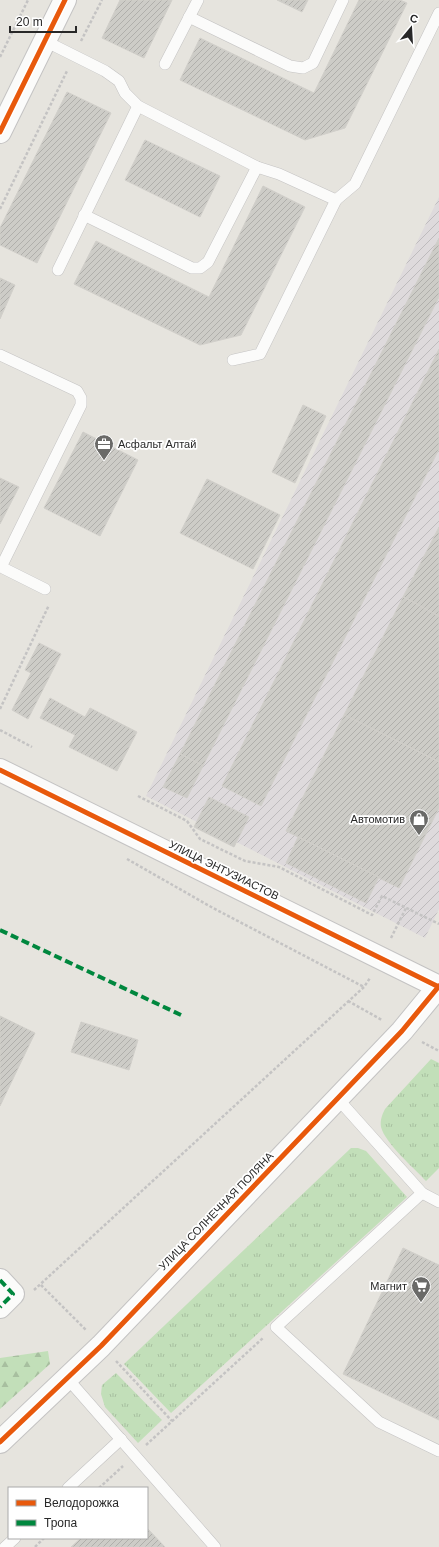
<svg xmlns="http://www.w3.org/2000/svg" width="439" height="1547" font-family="Helvetica,sans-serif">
  <defs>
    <pattern id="industrial-furrows" width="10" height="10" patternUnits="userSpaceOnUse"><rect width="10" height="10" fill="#dedadc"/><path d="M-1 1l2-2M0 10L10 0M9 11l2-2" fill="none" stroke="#bebbbd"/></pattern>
    <pattern id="grass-tufts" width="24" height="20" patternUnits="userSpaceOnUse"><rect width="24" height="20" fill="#c2dfb9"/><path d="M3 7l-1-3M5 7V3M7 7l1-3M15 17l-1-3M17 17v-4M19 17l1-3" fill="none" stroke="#a7bf9f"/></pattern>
    <pattern id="forest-firs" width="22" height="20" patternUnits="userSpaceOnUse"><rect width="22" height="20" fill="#c2dfb9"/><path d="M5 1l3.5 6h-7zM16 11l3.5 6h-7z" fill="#a7bf9f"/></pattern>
    <pattern id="building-hatch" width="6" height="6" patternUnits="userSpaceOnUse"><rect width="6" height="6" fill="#cdccc7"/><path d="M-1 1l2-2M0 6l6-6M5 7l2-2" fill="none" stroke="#b0afab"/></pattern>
  </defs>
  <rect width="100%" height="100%" fill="#e6e4de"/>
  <path fill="url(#industrial-furrows)" d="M439,197V909L425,938L146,796Z"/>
  <g fill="url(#grass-tufts)">
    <path d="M431,1059L439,1063V1168L426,1181C414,1168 385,1143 381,1127C380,1120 382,1115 385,1109Z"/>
    <path d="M351,1148H358L366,1151L407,1197L171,1413L124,1364Z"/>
    <path d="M116,1373L162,1420L138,1443L105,1407L101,1394L102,1385Z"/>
  </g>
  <path fill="url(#forest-firs)" d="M48,1351L50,1364L0,1409V1358Z"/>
  <g fill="url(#building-hatch)" stroke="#d1cfca">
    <path d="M120,0H172L144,58L102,38Z"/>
    <path d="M277,0H308L302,12Z"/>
    <path d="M359,0H400L407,3L345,128L305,140L180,80L200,38L314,93Z"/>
    <path d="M67,92L111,113L37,263L0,245V228Z"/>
    <path d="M145,140L220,176L200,217L125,180Z"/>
    <path d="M263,186L305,207L241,335L200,345L74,284L96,241L209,297Z"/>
    <path d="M439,238V297L203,766L180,754Z"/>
    <path d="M0,278L15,285L0,319Z"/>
    <path d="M439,349V449L261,806L222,786Z"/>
    <path d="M303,405L326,416L295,483L272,472Z"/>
    <path d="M83,432L138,460L100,536L44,508Z"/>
    <path d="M0,478L19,487L0,524Z"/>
    <path d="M207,479L280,515L253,569L180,533Z"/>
    <path d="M439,527V616L403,597Z"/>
    <path d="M403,597L439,616V762L344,715Z"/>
    <path d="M39,643L61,654L28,719L12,710L31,673L25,670Z"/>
    <path d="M50,698L85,717L90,708L137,732L117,771L69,747L75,735L40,718Z"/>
    <path d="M344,715L439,762V808L399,888L286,831Z"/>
    <path d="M180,754L203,766L187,798L163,787Z"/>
    <path d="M209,797L249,817L234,847L194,827Z"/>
    <path d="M298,837L379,877L366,903L286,863Z"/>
    <path d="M0,1016L35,1033L0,1106Z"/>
    <path d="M81,1022L138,1040L129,1070L71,1052Z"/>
    <path d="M403,1248L439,1265V1420L343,1374Z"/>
    <path d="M147,1528L165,1547H71L81,1538H147Z"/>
  </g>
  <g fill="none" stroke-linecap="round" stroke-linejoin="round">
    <defs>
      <g id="lane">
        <path d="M189,17L290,66L303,68L313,63L343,0"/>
        <path d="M45,41L105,71L119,81L125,93L138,106L257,167L279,174L336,200L260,354L233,360"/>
        <path d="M165,64L198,0"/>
        <path d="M336,200L355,184L439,13"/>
        <path d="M84,215L192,268H200L208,262L257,167"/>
        <path d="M58,270L138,106"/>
        <path d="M0,355L77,391L81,398V405L2,565L3,568L45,589"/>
        <path d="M338,1099L422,1193L439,1202"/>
        <path d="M422,1193L276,1327L379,1422L439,1451"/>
        <path d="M67,1378L215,1547"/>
        <path d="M68,1488L121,1439"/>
        <path d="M5,1547L15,1538"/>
      </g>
      <g id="street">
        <path d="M0,132L65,0"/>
        <path d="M0,1280L13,1294L0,1307"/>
      </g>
      <g id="secondary">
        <path d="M0,770L439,987"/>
        <path d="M0,1442L101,1346L402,1031L439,986"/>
      </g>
    </defs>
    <use href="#lane" stroke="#c4c3c3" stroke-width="12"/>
    <use href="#street" stroke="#c4c3c3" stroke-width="24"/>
    <use href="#secondary" stroke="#c4c3c3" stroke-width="24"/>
    <g stroke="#c4c3c3" stroke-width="2.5" stroke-dasharray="3 2" stroke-linecap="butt">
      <path d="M81,41L102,0"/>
      <path d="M0,57L28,0"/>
      <path d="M0,209L67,71"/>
      <path d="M0,709L49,605"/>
      <path d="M0,730L32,747"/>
      <path d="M138,796L187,821L200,839L245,861L279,867L372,915L382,896L439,924"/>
      <path d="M127,859L213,908L364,987"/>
      <path d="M391,938L406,908"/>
      <path d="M348,1001L382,1020"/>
      <path d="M422,1042L439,1051"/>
      <path d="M41,1285L86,1330"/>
      <path d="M34,1290L364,987L370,978"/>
      <path d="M116,1361L172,1421"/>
      <path d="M146,1445L263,1338"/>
      <path d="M99,1488L123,1466"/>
      <path d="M35,1547L44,1538"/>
    </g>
    <use href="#lane" stroke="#fbfbfa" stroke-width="11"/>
    <use href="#street" stroke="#fbfbfa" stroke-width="22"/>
    <use href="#secondary" stroke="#fbfbfa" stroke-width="22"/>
    <g stroke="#00873e" stroke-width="4" stroke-dasharray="8 4" stroke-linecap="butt">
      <path d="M0,930L181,1015"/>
      <path d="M0,1280L13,1294L0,1307"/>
    </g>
    <defs>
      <g id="cycleway">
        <path d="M0,132L65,0"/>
        <path d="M0,770L439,987"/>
        <path d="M0,1442L101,1346L402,1031L439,986"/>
      </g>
    </defs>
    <use href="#cycleway" stroke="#fff" stroke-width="8"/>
    <use href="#cycleway" stroke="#e8590c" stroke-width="5"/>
  </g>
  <defs>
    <symbol id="office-pin" viewBox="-11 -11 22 30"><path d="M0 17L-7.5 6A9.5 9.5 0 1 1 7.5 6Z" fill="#6a6a68" stroke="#fff"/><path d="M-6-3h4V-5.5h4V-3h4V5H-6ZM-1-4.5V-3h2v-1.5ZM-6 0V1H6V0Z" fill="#fff"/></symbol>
    <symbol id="shop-pin" viewBox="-11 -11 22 30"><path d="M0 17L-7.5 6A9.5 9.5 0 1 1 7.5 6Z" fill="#6a6a68" stroke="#fff"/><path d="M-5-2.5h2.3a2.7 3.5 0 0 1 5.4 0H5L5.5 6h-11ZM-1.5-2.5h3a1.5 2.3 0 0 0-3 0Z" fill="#fff"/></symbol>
    <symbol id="supermarket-pin" viewBox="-11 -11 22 30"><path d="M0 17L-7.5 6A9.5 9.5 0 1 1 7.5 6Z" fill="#6a6a68" stroke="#fff"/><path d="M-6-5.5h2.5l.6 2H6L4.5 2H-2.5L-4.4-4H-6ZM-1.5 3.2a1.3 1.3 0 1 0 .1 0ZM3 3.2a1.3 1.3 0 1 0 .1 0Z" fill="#fff"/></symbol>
  </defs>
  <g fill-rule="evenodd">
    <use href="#office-pin" x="93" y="433" width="22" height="30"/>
    <use href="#shop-pin" x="408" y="808" width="22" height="30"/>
    <use href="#supermarket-pin" x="410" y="1275" width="22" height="30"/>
  </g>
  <g text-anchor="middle" stroke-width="3.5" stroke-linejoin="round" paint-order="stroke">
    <g font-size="11" fill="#282828" stroke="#fff" text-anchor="end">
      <text x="118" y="448" text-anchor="start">Асфальт Алтай</text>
      <text x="405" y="823">Автомотив</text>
      <text x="407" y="1290">Магнит</text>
    </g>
    <g font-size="11" fill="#282828" stroke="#fff">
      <text transform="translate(224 870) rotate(26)" y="4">УЛИЦА ЭНТУЗИАСТОВ</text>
      <text transform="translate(216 1211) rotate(-46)" y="4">УЛИЦА СОЛНЕЧНАЯ ПОЛЯНА</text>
    </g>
  </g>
  <rect x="8" y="1487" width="140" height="52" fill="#ffffff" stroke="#a9a9a9"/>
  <rect x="16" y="1500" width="20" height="6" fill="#e8590c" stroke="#a9a9a9"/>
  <text x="44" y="1507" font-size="12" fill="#282828">Велодорожка</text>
  <rect x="16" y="1520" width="20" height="6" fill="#00873e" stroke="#a9a9a9"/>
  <text x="44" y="1527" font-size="12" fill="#282828">Тропа</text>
  <g transform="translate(411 28) rotate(18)" stroke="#ffffff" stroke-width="3" paint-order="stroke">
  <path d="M0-3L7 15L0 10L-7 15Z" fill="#282828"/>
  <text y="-6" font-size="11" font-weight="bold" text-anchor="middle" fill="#282828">С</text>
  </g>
  <path d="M10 26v6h66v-6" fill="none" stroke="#282828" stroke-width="2"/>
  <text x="16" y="26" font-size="12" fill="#282828" stroke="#ffffff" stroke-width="3" paint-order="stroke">20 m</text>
</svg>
